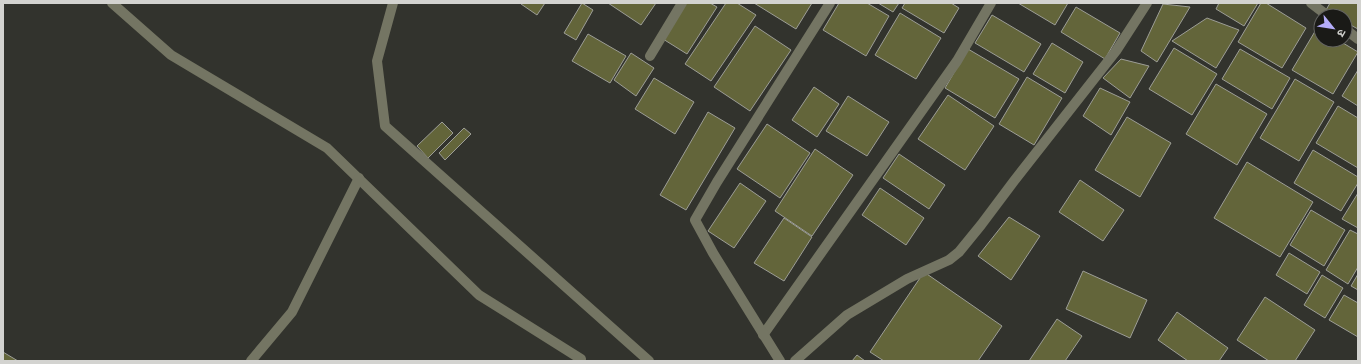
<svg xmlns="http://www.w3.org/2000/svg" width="1361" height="364" font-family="'Fira Sans Condensed','Noto Sans Devanagari',sans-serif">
  <rect width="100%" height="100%" fill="#32332d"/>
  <g fill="#63653a" stroke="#9c9d96">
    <path d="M522,3H545L537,15L521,4Z"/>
    <path d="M582,3L593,10L576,40L564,33Z"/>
    <path d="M608,3H656L641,25Z"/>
    <path d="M686,3H710L717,7L687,54L663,39Z"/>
    <path d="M726,3H737L756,15L711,81L685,64Z"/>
    <path d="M754,3H812L796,29Z"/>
    <path d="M839,3H867L889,16L866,56L823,30Z"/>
    <path d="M878,3H899L893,12Z"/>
    <path d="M905,3H951L959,8L944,33L902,8Z"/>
    <path d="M1018,3H1068L1055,25Z"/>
    <path d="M1219,3H1258L1244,26L1216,9Z"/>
    <path d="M1261,3H1266L1306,28L1282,68L1238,42Z"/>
    <path d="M1330,3H1358V29L1345,22V16H1336L1326,10Z"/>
    <path d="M1163,4L1190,7L1157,62L1141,51Z"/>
    <path d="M1076,7L1120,33L1105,59L1061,32Z"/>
    <path d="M900,13L941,38L916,79L875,55Z"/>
    <path d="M992,15L1041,44L1024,72L975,43Z"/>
    <path d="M1207,18L1239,30L1216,68L1172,41Z"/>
    <path d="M755,26L791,50L750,111L714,87Z"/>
    <path d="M1317,28L1321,30V40H1338L1358,52L1333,94L1292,70Z"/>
    <path d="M588,34L626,56L610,83L572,61Z"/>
    <path d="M1052,43L1083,62L1065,93L1033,74Z"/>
    <path d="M1174,48L1217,74L1192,115L1149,89Z"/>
    <path d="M968,49L1019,79L995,118L945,88Z"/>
    <path d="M1240,49L1290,78L1272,109L1222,79Z"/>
    <path d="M631,53L654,68L636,96L614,80Z"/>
    <path d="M1121,59L1149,66L1130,98L1103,78Z"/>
    <path d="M1358,70V106L1342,96Z"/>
    <path d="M1027,77L1062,98L1034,145L999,124Z"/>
    <path d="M654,78L694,102L675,134L635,109Z"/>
    <path d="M1295,79L1334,102L1299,161L1260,138Z"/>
    <path d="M1216,84L1267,114L1237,165L1186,134Z"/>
    <path d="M814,87L839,104L817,137L792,120Z"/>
    <path d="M1100,88L1130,102L1111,135L1083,116Z"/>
    <path d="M948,95L994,126L965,170L918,139Z"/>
    <path d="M848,96L889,122L867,156L826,131Z"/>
    <path d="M1338,106L1358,118V168L1316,143Z"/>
    <path d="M708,112L735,128L686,210L660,195Z"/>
    <path d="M1127,117L1171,143L1140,197L1095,170Z"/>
    <path d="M442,122L453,133L428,158L417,146Z"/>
    <path d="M767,124L810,153L780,198L737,169Z"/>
    <path d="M464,128L471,134L445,160L439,153Z"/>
    <path d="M815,149L853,175L812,236L775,211Z"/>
    <path d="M1313,150L1358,177V183L1341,211L1294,183Z"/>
    <path d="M899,154L945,185L929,209L883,178Z"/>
    <path d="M1247,162L1313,202L1280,257L1214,218Z"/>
    <path d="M1080,180L1124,210L1103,241L1059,212Z"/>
    <path d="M740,183L766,201L734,248L708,231Z"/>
    <path d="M880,188L924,218L906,245L862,215Z"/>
    <path d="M1358,193V228L1342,219Z"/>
    <path d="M1311,210L1345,230L1324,266L1290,245Z"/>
    <path d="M1009,217L1040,236L1011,280L978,256Z"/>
    <path d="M784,218L812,237L784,281L754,263Z"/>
    <path d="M1350,230L1358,234V267L1348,284L1326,270Z"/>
    <path d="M1289,253L1320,272L1307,294L1276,275Z"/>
    <path d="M1083,271L1147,300L1130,338L1066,309Z"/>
    <path d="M924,272L1002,326L978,361H884L870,352Z"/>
    <path d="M1358,274V290L1351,286Z"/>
    <path d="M1322,275L1343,288L1325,318L1304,305Z"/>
    <path d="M1344,295L1358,303V337L1329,320Z"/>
    <path d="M1265,297L1315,330L1295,361H1269L1237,340Z"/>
    <path d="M1177,312L1228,348L1219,361H1188L1158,340Z"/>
    <path d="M1057,319L1082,336L1065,361H1029Z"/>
    <path d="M3,352L18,361H3Z"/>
    <path d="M857,355L865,361H852Z"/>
  </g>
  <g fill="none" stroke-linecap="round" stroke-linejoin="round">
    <g stroke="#747563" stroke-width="10">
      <path d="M112,3L171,55L327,148L479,295L581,359"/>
      <path d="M393,3L377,61L385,126L649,361"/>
      <path d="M1311,3L1328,16"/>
      <path d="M1345,29L1358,39"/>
      <path d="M650,56L682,3"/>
      <path d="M763,335L957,61L991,3"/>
      <path d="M251,361L292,312L359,178"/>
      <path d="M780,361L713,253L695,220L717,182L830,3"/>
      <path d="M795,361L847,315L907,279L949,260L959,252L981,225L1014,181L1116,51L1147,3"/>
    </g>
  </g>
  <rect width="1361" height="364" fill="none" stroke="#d3d3d0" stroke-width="8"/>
  <g transform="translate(1333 28) rotate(120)"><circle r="19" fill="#1a1a17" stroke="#646461"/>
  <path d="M0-3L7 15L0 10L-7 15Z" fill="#b4acf9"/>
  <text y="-6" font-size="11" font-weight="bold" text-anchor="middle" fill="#d3d3d0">उ</text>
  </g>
</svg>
